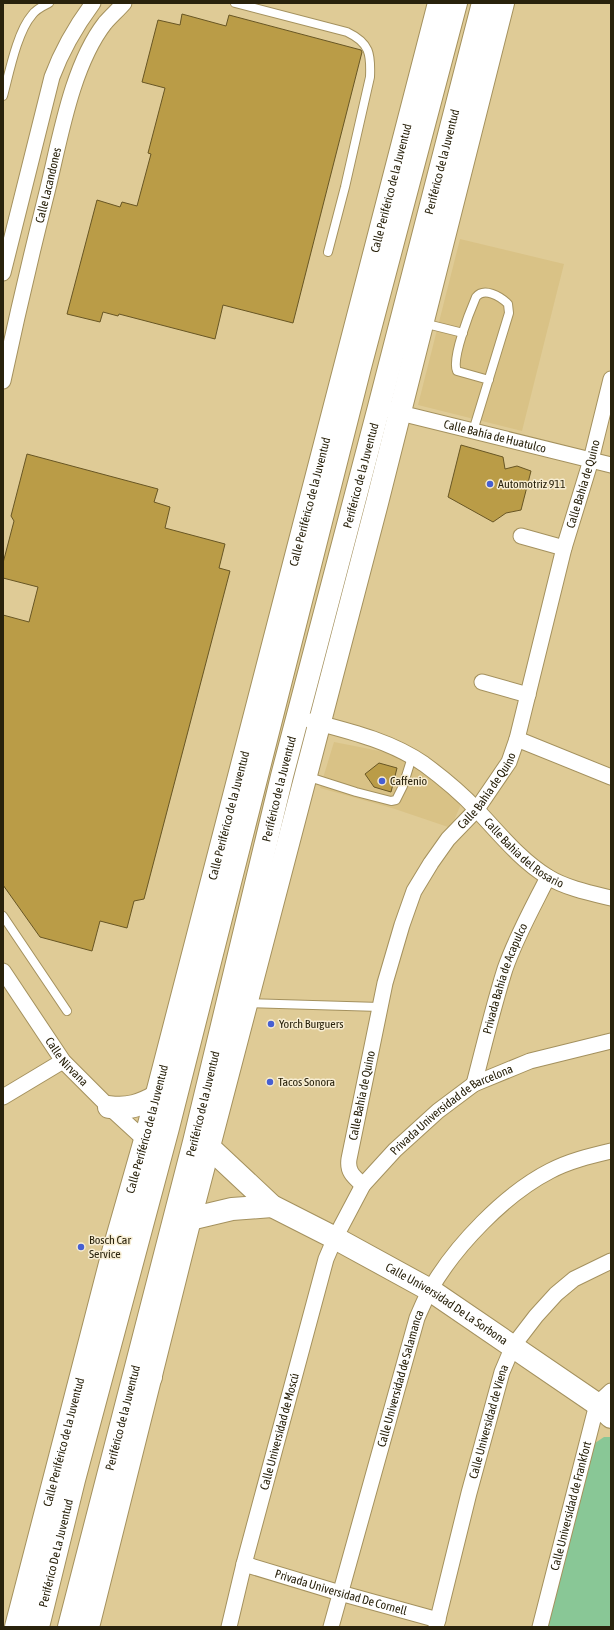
<svg xmlns="http://www.w3.org/2000/svg" width="614" height="1630" font-family="'Asap Condensed',sans-serif">
  <rect width="100%" height="100%" fill="#dfcb96"/>
  <g fill="#d9c286">
    <path d="M460,239L564,264L522,431L418,405Z"/>
    <path d="M334,742L395,754L430,776L461,804L451,828L395,809L320,788Z"/>
  </g>
  <path fill="#89c796" d="M604,1437H611V1627H548L592,1450L595,1443Z"/>
  <g fill="#ba9c47" stroke="#685624">
    <path d="M182,14L226,26L229,15L361,50L362,52L293,323L223,305L215,339L119,314L118,316L103,312L100,322L67,314L97,200L120,207L122,202L137,206L151,154L148,153L165,88L142,82L158,20L180,25Z"/>
    <path d="M461,445L503,457L505,469L517,466L531,471L521,510L506,513L493,522L448,497Z"/>
    <path d="M27,454L158,489L154,502L170,507L165,528L225,544L219,568L230,571L144,899L134,901L127,928L100,921L92,951L40,937L3,885V615L29,622L38,587L3,578V563L14,521L11,516Z"/>
    <path d="M379,763L397,768L391,792L374,787L365,774Z"/>
  </g>
  <g fill="none" stroke-linecap="round" stroke-linejoin="round">
    <defs>
      <g id="lane">
        <path d="M235,3L347,32C370,43 371,54 370,77L345,187L328,252"/>
        <path d="M3,96C9,74 17,32 32,15C36,9 43,6 49,3"/>
        <path d="M423,323L463,333"/>
        <path d="M473,431L509,313L508,304C500,296 484,287 476,297C470,311 451,359 457,371L489,380"/>
        <path d="M306,776L356,792L391,801L396,800L403,786L412,757"/>
        <path d="M3,916L67,1011"/>
        <path d="M248,1003L380,1007"/>
      </g>
      <g id="street">
        <path d="M3,273L52,77C62,50 76,26 93,3"/>
        <path id="s1" d="M3,381C16,320 30,260 45,200C59,146 70,68 105,23C111,16 118,10 124,3"/>
        <path id="s2" d="M392,411L611,465"/>
        <path d="M521,536L564,548"/>
        <path d="M482,682L528,695"/>
        <path id="s3" d="M311,721C349,731 391,741 424,764C443,778 461,793 477,810C499,833 520,860 548,877C566,888 590,893 611,898"/>
        <path d="M517,739L611,777"/>
        <path id="s4" d="M3,971L63,1061L109,1107L145,1140"/>
        <path id="s5" d="M474,1084C484,1046 493,1007 505,969C516,937 533,907 548,877"/>
        <path d="M3,1097L63,1061"/>
        <path id="s6" d="M363,1185C354,1177 347,1172 349,1159L385,983L402,925L414,891L431,863L448,839L477,809L509,762L517,739L564,548L591,460L611,379"/>
        <path id="s7" d="M244,1564L340,1593L438,1620"/>
        <path id="s8" d="M229,1627L244,1564L326,1259L335,1238L363,1185L395,1150L438,1111L474,1084L530,1061L611,1041"/>
        <path id="s9" d="M331,1627L417,1318C421,1309 425,1299 430,1290C455,1246 505,1194 550,1171C569,1161 590,1156 611,1151"/>
        <path id="s10" d="M436,1627L469,1493L502,1372L513,1346L536,1316L556,1294L574,1279L611,1261"/>
        <path id="s11" d="M540,1627L597,1404L611,1391"/>
      </g>
      <g id="secondary">
        <path d="M109,1107C128,1110 141,1105 157,1096"/>
        <path id="s12" d="M199,1144L210,1148L272,1206L335,1238L430,1290L597,1404L611,1417"/>
        <path d="M179,1215L190,1219L232,1209L272,1206"/>
        <path id="s13" d="M16,1627L113,1252L145,1140L439,3"/>
        <path d="M88,1627L190,1219L377,503L503,3"/>
      </g>
      <g id="highway">
        <path d="M91,1340L113,1287"/>
        <path d="M151,1377L152,1342"/>
        <path id="s14" d="M38,1627L74,1480L168,1128L360,367L456,3"/>
        <path id="s15" d="M69,1627L194,1142L282,776L379,407L483,3"/>
      </g>
    </defs>
    <use href="#lane" stroke="#a4915e" stroke-width="10"/>
    <use href="#street" stroke="#a4915e" stroke-width="17"/>
    <use href="#secondary" stroke="#a4915e" stroke-width="24"/>
    <use href="#highway" stroke="#a4915e" stroke-width="24"/>
    <use href="#lane" stroke="#fff" stroke-width="8"/>
    <use href="#street" stroke="#fff" stroke-width="15"/>
    <use href="#secondary" stroke="#fff" stroke-width="22"/>
    <use href="#highway" stroke="#fff" stroke-width="22"/>
  </g>
  <g fill="#465fd2" stroke="#f7edd2" stroke-width="1.5">
    <circle cx="490" cy="484" r="4"/>
    <circle cx="382" cy="781" r="4"/>
    <circle cx="271" cy="1024" r="4"/>
    <circle cx="270" cy="1082" r="4"/>
    <circle cx="81" cy="1247" r="4"/>
  </g>
  <g text-anchor="middle" stroke-width="3" stroke-linejoin="round" paint-order="stroke">
    <g font-size="12" fill="#29220c" stroke="#f7edd2">
      <text dy="4" stroke="none"><textPath href="#s15" startOffset="1512">Periférico de la Juventud</textPath></text>
      <text dy="4" stroke="none"><textPath href="#s1" startOffset="201">Calle Lacandones</textPath></text>
      <text dy="4" stroke="none"><textPath href="#s13" startOffset="1487">Calle Periférico de la Juventud</textPath></text>
      <text dy="4" stroke="none"><textPath href="#s2" startOffset="106">Calle Bahía de Huatulco</textPath></text>
      <text dy="4" stroke="none"><textPath href="#s15" startOffset="1188">Periférico de la Juventud</textPath></text>
      <text dy="4" stroke="none"><textPath href="#s6" startOffset="756">Calle Bahía de Quino</textPath></text>
      <text dy="4" stroke="none"><textPath href="#s13" startOffset="1163">Calle Periférico de la Juventud</textPath></text>
      <text dy="4" stroke="none"><textPath href="#s15" startOffset="864">Periférico de la Juventud</textPath></text>
      <text dy="4" stroke="none"><textPath href="#s6" startOffset="432">Calle Bahía de Quino</textPath></text>
      <text dy="4" stroke="none"><textPath href="#s13" startOffset="839">Calle Periférico de la Juventud</textPath></text>
      <text dy="4" stroke="none"><textPath href="#s3" startOffset="256">Calle Bahia del Rosario</textPath></text>
      <text dy="4" stroke="none"><textPath href="#s5" startOffset="110">Privada Bahía de Acapulco</textPath></text>
      <text dy="4" stroke="none"><textPath href="#s4" startOffset="111">Calle Nirvana</textPath></text>
      <text dy="4" stroke="none"><textPath href="#s6" startOffset="96">Calle Bahía de Quino</textPath></text>
      <text dy="4" stroke="none"><textPath href="#s15" startOffset="540">Periférico de la Juventud</textPath></text>
      <text dy="4" stroke="none"><textPath href="#s8" startOffset="581">Privada Universidad de Barcelona</textPath></text>
      <text dy="4" stroke="none"><textPath href="#s13" startOffset="515">Calle Periférico de la Juventud</textPath></text>
      <text dy="4" stroke="none"><textPath href="#s12" startOffset="297">Calle Universidad De La Sorbona</textPath></text>
      <text dy="4" stroke="none"><textPath href="#s9" startOffset="258">Calle Universidad de Salamanca</textPath></text>
      <text dy="4" stroke="none"><textPath href="#s15" startOffset="216">Periférico de la Juventud</textPath></text>
      <text dy="4" stroke="none"><textPath href="#s10" startOffset="212">Calle Universidad de Viena</textPath></text>
      <text dy="4" stroke="none"><textPath href="#s8" startOffset="202">Calle Universidad de Moscú</textPath></text>
      <text dy="4" stroke="none"><textPath href="#s13" startOffset="191">Calle Periférico de la Juventud</textPath></text>
      <text dy="4" stroke="none"><textPath href="#s11" startOffset="125">Calle Universidad de Frankfort</textPath></text>
      <text dy="4" stroke="none"><textPath href="#s14" startOffset="76">Periférico De La Juventud</textPath></text>
      <text dy="4" stroke="none"><textPath href="#s7" startOffset="101">Privada Universidad De Cornell</textPath></text>
    </g>
    <g font-size="12" fill="#29220c" stroke="#f7edd2" text-anchor="start">
      <text x="498" y="488">Automotriz 911</text>
      <text x="390" y="785">Caffenio</text>
      <text x="279" y="1028">Yorch Burguers</text>
      <text x="278" y="1086">Tacos Sonora</text>
      <text x="89" y="1244">Bosch Car<tspan x="89" dy="14">Service</tspan></text>
    </g>
  </g>
  <rect width="614" height="1630" fill="none" stroke="#29220c" stroke-width="8"/>
</svg>
